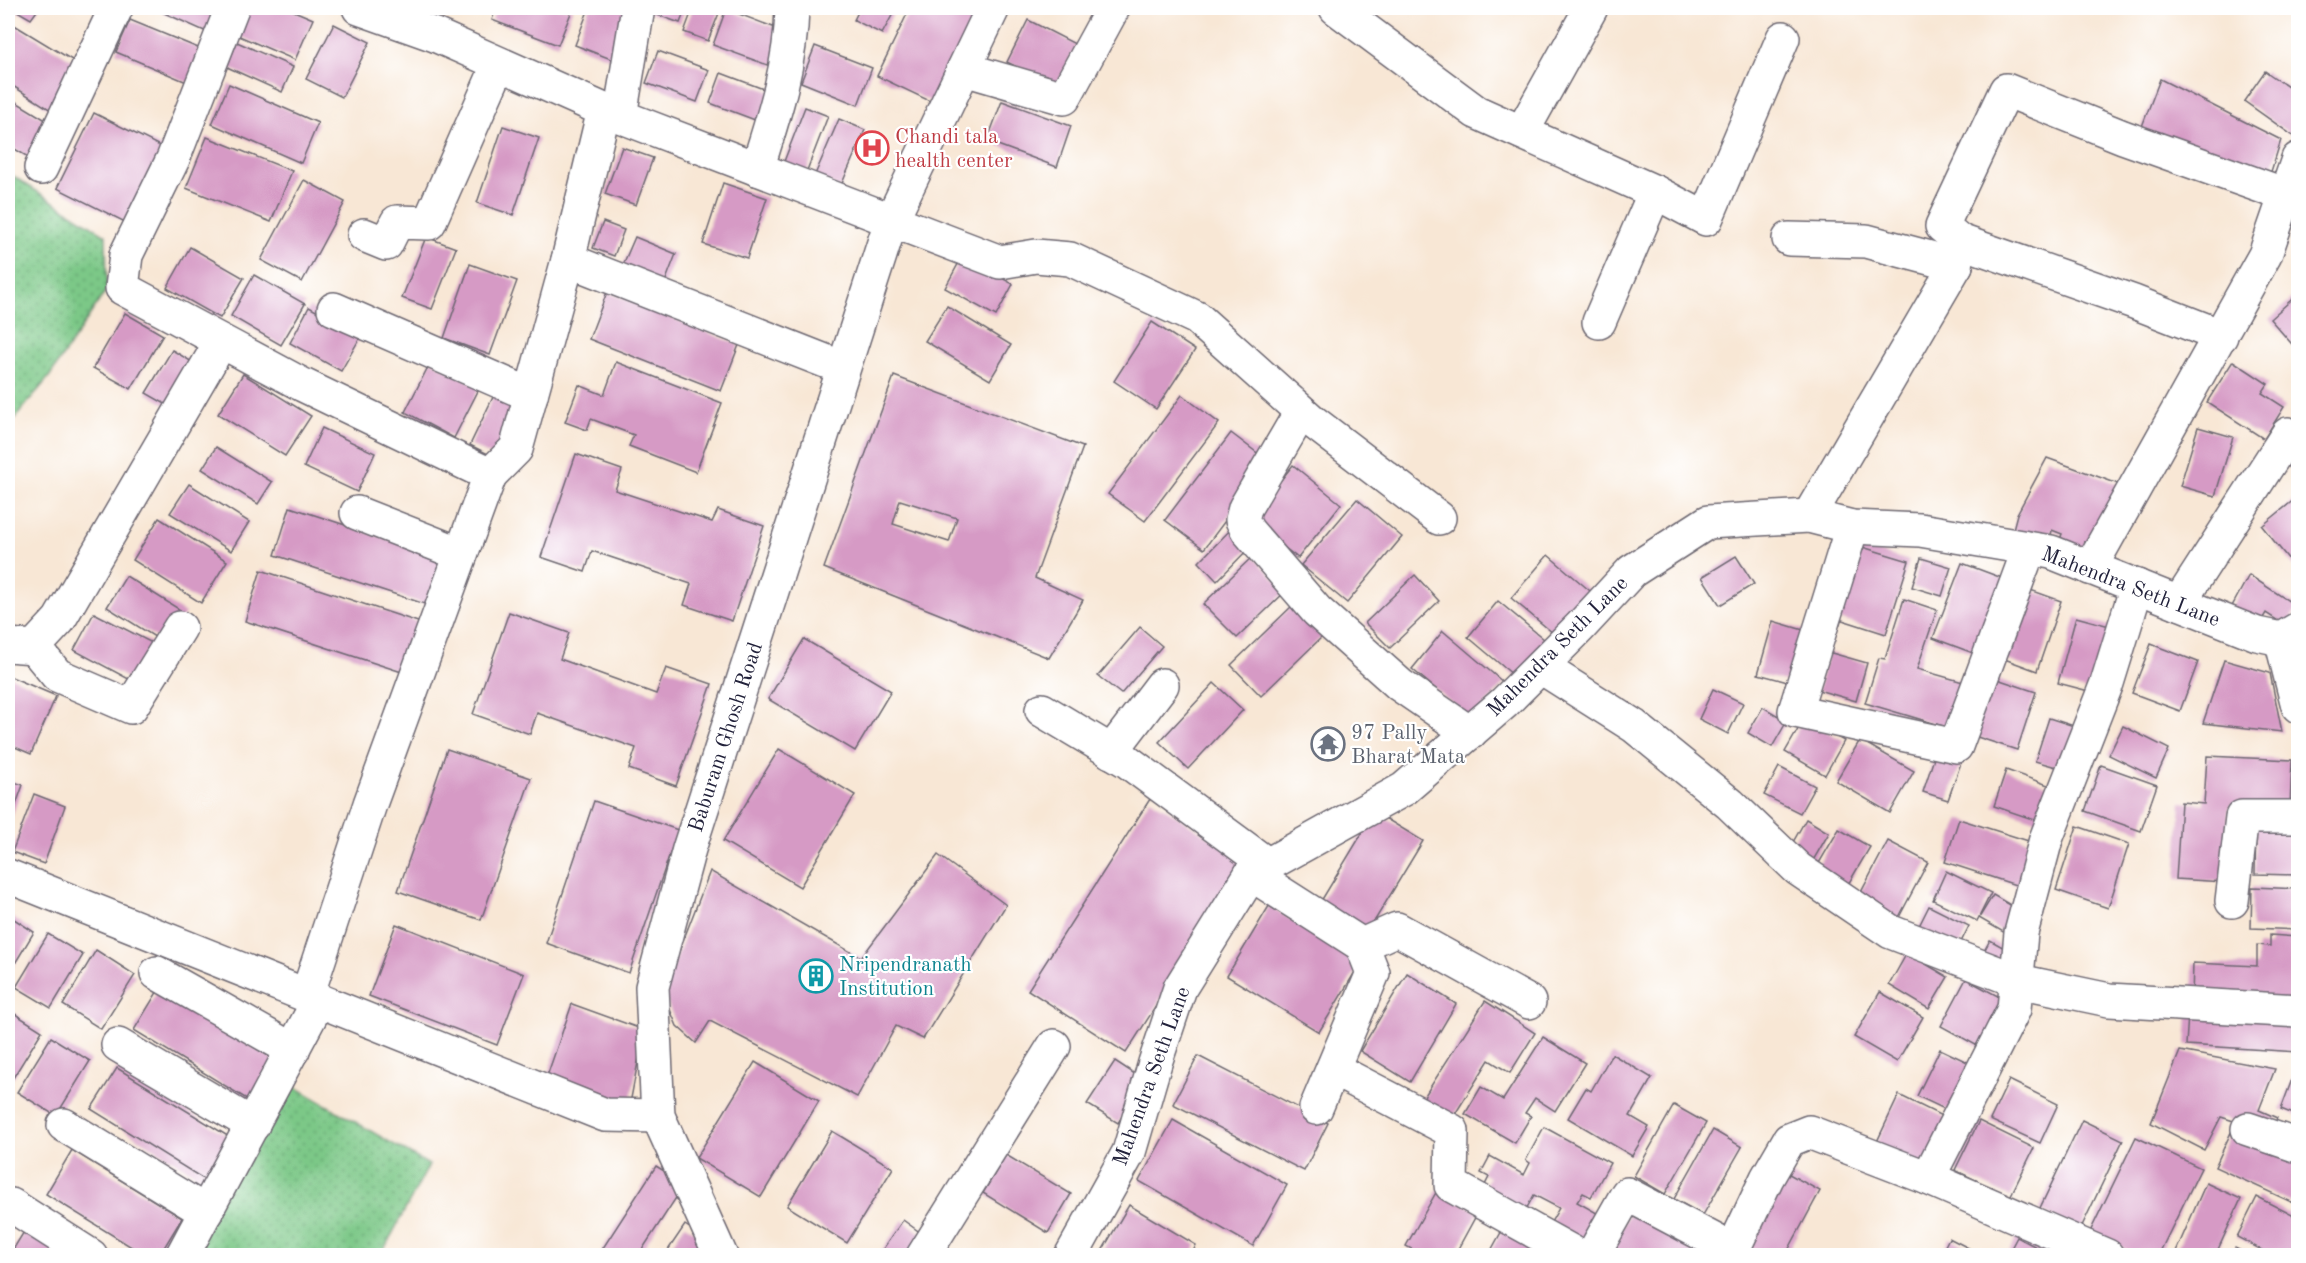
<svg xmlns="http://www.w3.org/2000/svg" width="2306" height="1263" font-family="'Old Standard TT',serif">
  <defs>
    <pattern id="park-dots" width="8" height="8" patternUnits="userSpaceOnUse" patternTransform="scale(1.5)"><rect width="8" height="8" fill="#7bc887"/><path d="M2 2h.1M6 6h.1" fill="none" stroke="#64a270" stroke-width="1.8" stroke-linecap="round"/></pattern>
  </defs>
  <rect width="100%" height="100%" fill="#fff"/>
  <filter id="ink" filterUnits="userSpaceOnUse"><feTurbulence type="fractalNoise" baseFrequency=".0167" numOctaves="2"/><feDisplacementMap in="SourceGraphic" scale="12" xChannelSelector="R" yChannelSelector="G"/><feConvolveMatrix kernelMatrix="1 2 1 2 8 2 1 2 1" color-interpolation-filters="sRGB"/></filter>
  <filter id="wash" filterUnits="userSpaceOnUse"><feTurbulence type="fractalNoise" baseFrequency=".008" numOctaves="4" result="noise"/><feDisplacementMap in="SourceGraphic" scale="24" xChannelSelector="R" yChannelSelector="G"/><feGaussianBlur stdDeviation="1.35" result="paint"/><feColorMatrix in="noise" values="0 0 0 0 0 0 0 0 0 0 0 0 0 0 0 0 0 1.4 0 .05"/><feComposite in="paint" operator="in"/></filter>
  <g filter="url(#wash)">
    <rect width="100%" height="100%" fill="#f8e7d5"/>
    <g fill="url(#park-dots)" stroke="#4e7561" stroke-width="1.5">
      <path d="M8,173L106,235L107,289L49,377L8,427Z"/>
      <path d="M282,1079L429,1165L381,1255L190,1256Z"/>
    </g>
    <g id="blocks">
      <g fill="#d69ac5" fill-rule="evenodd">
        <path d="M12,8H39L31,19Z"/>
        <path d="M153,8H220L209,33Z"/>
        <path d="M249,8H287L313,19L295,60L237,35Z"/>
        <path d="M496,8H573L558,45L492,20Z"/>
        <path d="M589,8H626L616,61L575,45Z"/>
        <path d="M638,8H686L680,23Z"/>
        <path d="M693,8H721L708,41L684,32Z"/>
        <path d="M860,8H896L882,34L854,20Z"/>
        <path d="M910,8H956L977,18L936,104L877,76Z"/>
        <path d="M726,9L786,32L773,67L713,45Z"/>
        <path d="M130,20L203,50L189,83L116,52Z"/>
        <path d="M1028,20L1077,45L1056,87L1007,62Z"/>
        <path d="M11,23L82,66L54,112L8,83V29Z"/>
        <path d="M334,24L370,42L342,97L306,79Z"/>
        <path d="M237,42L293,67L282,92L227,67Z"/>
        <path d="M815,46L872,68L858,105L801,82Z"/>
        <path d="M658,51L709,70L697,102L646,83Z"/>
        <path d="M2265,71L2298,94V134L2296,138L2244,101Z"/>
        <path d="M721,73L774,93L763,123L710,103Z"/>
        <path d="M2160,79L2281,140L2269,178L2141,129Z"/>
        <path d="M229,84L318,123L301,163L212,124Z"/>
        <path d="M8,97L54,125L33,160L8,145Z"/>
        <path d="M1002,101L1071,126L1057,167L987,141Z"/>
        <path d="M805,107L828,116L806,173L783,164Z"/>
        <path d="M94,113L170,151L133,226L57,188Z"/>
        <path d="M839,119L865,130L840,188L814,177Z"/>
        <path d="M503,126L539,138L513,215L477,203Z"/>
        <path d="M207,137L292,171L271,222L186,188Z"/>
        <path d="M622,147L653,158L636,205L605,194Z"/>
        <path d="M304,180L345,202L302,282L261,260Z"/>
        <path d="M723,183L767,198L747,258L703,244Z"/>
        <path d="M603,222L624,230L614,256L593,248Z"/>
        <path d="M426,237L456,248L432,309L402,298Z"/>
        <path d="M635,237L676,254L664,285L622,267Z"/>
        <path d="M190,247L244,278L220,318L167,288Z"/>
        <path d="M962,257L1013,284L996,316L945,288Z"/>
        <path d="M470,264L517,281L490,355L444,338Z"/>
        <path d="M254,275L305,304L281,345L231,316Z"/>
        <path d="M607,292L739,345L721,391L589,339Z"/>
        <path d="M2298,294V351L2270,319Z"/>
        <path d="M947,306L1011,345L990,380L925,341Z"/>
        <path d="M309,307L361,336L341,371L290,343Z"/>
        <path d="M125,313L163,335L131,389L93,368Z"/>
        <path d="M1152,322L1195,350L1156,409L1114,381Z"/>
        <path d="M172,350L199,366L174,409L146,393Z"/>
        <path d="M431,361L480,387L454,438L405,412Z"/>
        <path d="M2233,361L2268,384L2262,393L2284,407L2264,439L2207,402Z"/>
        <path d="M616,362L722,403L696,472L629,446L634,435L591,419L587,430L565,422L579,385L604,395Z"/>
        <path d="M243,374L311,416L285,456L218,414Z"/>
        <path d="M894,376L1083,447L1035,578L1083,600L1049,658L824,568ZM900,500L957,518L949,542L893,524Z"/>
        <path d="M496,391L526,406L500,460L470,445Z"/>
        <path d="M1182,395L1219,423L1145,521L1108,494Z"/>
        <path d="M2198,427L2233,437L2215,496L2180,486Z"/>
        <path d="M322,428L375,453L357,492L304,467Z"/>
        <path d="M1231,433L1269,462L1204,549L1165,520Z"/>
        <path d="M216,447L272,482L258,504L202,469Z"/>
        <path d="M2298,448V478L2284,459Z"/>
        <path d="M576,454L622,470L615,490L712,522L718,510L764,526L732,621L684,605L691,584L592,551L585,572L541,557Z"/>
        <path d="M2047,458L2121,485L2098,547L2085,542L2080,557L2057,548L2062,534L2052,530L2049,546L2011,537L2017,514Z"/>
        <path d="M1293,465L1341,504L1298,558L1249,520Z"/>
        <path d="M189,484L249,522L231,551L170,513Z"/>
        <path d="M1357,499L1402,537L1347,603L1301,565Z"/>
        <path d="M2295,499L2298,503V571L2262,526Z"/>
        <path d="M290,507L449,559L434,607L275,555Z"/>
        <path d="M159,518L227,561L201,603L133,560Z"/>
        <path d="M1233,527L1252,545L1217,581L1199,562Z"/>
        <path d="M1859,546L1909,561L1886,634L1836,618Z"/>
        <path d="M1548,555L1596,596L1559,638L1511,598Z"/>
        <path d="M1253,556L1286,591L1237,638L1203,604Z"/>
        <path d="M1736,556L1754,584L1720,605L1702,577Z"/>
        <path d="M1921,558L1951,567L1942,596L1912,587Z"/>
        <path d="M1962,563L2010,581L1981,656L1933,638Z"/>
        <path d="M261,570L427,625L411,675L245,621Z"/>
        <path d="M1415,575L1439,601L1390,648L1365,623Z"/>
        <path d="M2249,575L2298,607L2286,626L2266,613L2258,626L2230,610Z"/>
        <path d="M126,576L185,613L166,644L107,607Z"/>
        <path d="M2022,587L2061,601L2037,671L1999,657Z"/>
        <path d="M1904,599L1937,610L1917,669L1963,682L1950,728L1865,703L1879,658L1885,659Z"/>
        <path d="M1498,601L1550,644L1519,680L1468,637Z"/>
        <path d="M1293,605L1323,636L1261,696L1231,665Z"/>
        <path d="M509,612L569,633L560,659L656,694L666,668L712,684L676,786L629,769L636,748L537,713L530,734L473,714Z"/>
        <path d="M94,613L158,646L138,684L74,650Z"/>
        <path d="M2076,617L2117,628L2100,694L2058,683Z"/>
        <path d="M1773,621L1810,632L1795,684L1758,674Z"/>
        <path d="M1140,627L1162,646L1121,694L1098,676Z"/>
        <path d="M1443,631L1504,683L1473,720L1412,669Z"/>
        <path d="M804,639L891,691L855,751L768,699Z"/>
        <path d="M2151,644L2198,662L2180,711L2132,693Z"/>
        <path d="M1828,652L1867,663L1856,701L1818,690Z"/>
        <path d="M2224,660L2270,673L2282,732L2203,723Z"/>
        <path d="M9,676L56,696L31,754L8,744Z"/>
        <path d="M1991,677L2036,692L2017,750L1971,735Z"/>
        <path d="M1214,683L1243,710L1188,769L1159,742Z"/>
        <path d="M1713,689L1743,703L1728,734L1699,719Z"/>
        <path d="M1763,707L1787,721L1772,747L1748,733Z"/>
        <path d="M2049,718L2080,728L2067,770L2035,761Z"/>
        <path d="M1804,719L1844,741L1825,775L1785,752Z"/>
        <path d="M2123,726L2169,749L2156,778L2109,755Z"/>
        <path d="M1860,740L1914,771L1890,813L1836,781Z"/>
        <path d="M447,749L531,778L481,920L398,891Z"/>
        <path d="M779,749L855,795L800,887L723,841Z"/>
        <path d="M1936,752L1962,760L1948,800L1923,792Z"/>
        <path d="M2207,756L2292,760L2290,806L2233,803L2229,808L2224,882L2176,879L2181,802L2204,804Z"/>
        <path d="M2101,765L2157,785L2141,831L2085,811Z"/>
        <path d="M1779,767L1815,786L1800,813L1764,795Z"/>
        <path d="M2006,770L2059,789L2047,824L1994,806Z"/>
        <path d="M8,780L23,785L8,827Z"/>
        <path d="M34,794L65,806L44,864L12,852Z"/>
        <path d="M1150,799L1248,862L1126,1053L1028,990Z"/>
        <path d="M594,801L678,830L629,973L546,943Z"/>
        <path d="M1375,812L1423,841L1366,935L1318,906Z"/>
        <path d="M1806,819L1829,833L1811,864L1788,851Z"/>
        <path d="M1959,819L2038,844L2025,888L1945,862Z"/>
        <path d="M2256,824L2298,825V875L2255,874Z"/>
        <path d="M2077,826L2129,844L2108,908L2056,890Z"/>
        <path d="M1839,829L1870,847L1843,893L1812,875Z"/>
        <path d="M1888,841L1928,862L1898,919L1858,898Z"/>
        <path d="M938,855L1006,905L923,1039L896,1026L857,1097L710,1021L696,1043L677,1026L663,993L710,871L861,958Z"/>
        <path d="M1946,871L1991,893L1977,921L1933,900Z"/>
        <path d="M2252,887L2298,889V930L2251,928Z"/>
        <path d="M1993,895L2019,910L2005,933L1979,918Z"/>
        <path d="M1269,906L1361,962L1319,1032L1227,976Z"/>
        <path d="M1929,906L1969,926L1956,952L1916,932Z"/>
        <path d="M8,915L34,932L8,975Z"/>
        <path d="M396,924L524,974L497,1045L369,996Z"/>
        <path d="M48,934L83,955L51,1008L16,987Z"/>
        <path d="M2270,935L2298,937V1002L2192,998L2193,963L2257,966V945L2270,946Z"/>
        <path d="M1990,940L2015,954L2006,973L1980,959Z"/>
        <path d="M96,950L135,975L101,1029L63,1005Z"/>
        <path d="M1907,953L1948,977L1929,1009L1889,985Z"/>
        <path d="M1407,973L1456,1004L1410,1082L1360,1051Z"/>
        <path d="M1966,979L2009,1002L1983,1049L1941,1026Z"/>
        <path d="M159,989L275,1060L250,1101L134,1030Z"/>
        <path d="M1880,992L1923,1017L1897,1062L1854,1037Z"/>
        <path d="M1485,1001L1535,1033L1510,1073L1489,1060L1452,1119L1422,1100Z"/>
        <path d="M572,1004L644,1030L629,1109L546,1079Z"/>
        <path d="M12,1012L42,1031L8,1086V1019Z"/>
        <path d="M2188,1014L2298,1020V1052L2186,1045Z"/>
        <path d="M51,1037L90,1061L56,1116L17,1092Z"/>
        <path d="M1543,1037L1585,1063L1555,1111L1535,1098L1525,1113L1531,1116L1515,1143L1465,1114L1481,1087L1503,1100Z"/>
        <path d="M1940,1049L1978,1067L1955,1114L1917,1096Z"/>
        <path d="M2180,1051L2275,1069L2259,1110L2277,1118L2271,1133L2221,1117L2204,1150L2151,1123Z"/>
        <path d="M1612,1054L1652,1078L1630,1116L1649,1127L1632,1156L1568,1118L1586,1088L1591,1091Z"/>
        <path d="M1198,1056L1328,1123L1304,1171L1173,1104Z"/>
        <path d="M1115,1061L1144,1080L1118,1123L1087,1104Z"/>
        <path d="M755,1062L819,1101L761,1197L696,1158Z"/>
        <path d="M2298,1063V1116L2281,1109Z"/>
        <path d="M117,1068L231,1138L205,1180L91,1109Z"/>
        <path d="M2009,1080L2058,1104L2040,1143L1990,1120Z"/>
        <path d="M1899,1095L1950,1120L1925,1173L1874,1148Z"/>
        <path d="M1674,1105L1706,1123L1665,1194L1634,1176Z"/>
        <path d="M1173,1120L1287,1185L1253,1246L1139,1181Z"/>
        <path d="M2082,1120L2123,1140L2080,1230L2039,1210Z"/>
        <path d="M1979,1121L2034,1148L2010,1197L1955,1170Z"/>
        <path d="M1544,1127L1610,1163L1591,1197L1583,1193L1577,1202L1604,1217L1586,1252L1546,1231L1559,1208L1534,1195L1523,1215L1481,1193L1489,1177L1481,1173L1490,1156L1524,1175L1530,1163L1526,1160Z"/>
        <path d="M2233,1128L2298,1157V1205L2215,1167Z"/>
        <path d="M1713,1130L1742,1147L1703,1215L1674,1199Z"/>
        <path d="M832,1131L893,1168L847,1243L787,1206Z"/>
        <path d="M2136,1137L2201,1168L2158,1256H2139L2090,1232Z"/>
        <path d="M72,1150L182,1218L159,1256H146L46,1194Z"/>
        <path d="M1006,1155L1071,1194L1048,1233L983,1193Z"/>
        <path d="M656,1166L685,1184L638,1256H608L601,1251Z"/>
        <path d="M1780,1169L1820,1191L1785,1256H1767L1741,1242Z"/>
        <path d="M2206,1183L2241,1199L2215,1256H2174Z"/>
        <path d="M1438,1189L1478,1212L1454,1256H1424L1406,1246Z"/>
        <path d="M2257,1197L2298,1218V1256H2273L2237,1237Z"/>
        <path d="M1129,1205L1196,1245L1191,1256H1099Z"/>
        <path d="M1633,1207L1718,1256H1608Z"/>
        <path d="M903,1220L925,1236L912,1256H878Z"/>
        <path d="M685,1225L715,1245L709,1256H664Z"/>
        <path d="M1504,1227L1554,1256H1488Z"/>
        <path d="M25,1230L65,1256H9Z"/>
        <path d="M2017,1237L2053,1256H2007Z"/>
        <path d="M1949,1238L1984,1256H1940Z"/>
        <path d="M2235,1248L2251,1256H2231Z"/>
      </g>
    </g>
  </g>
  <g filter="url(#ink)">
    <use href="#blocks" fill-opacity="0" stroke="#6d6771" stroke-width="1.5"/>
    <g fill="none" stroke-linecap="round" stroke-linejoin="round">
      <defs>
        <g id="minor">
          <path d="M232,8L173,159L126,255L122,288L303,385L490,475L370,804L307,996"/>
          <path d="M359,8L435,35L604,110L1000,262L1036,256L1070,259L1197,318L1312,421L1439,518"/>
          <path d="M1336,8L1476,112L1655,192L1706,219L1783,38"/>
          <path d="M964,69L1064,98L1113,8"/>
          <path d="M620,116L638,8"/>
          <path d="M1522,132L1591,8"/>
          <path d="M41,168L116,8"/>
          <path d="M757,169C774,116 791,64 792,8"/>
          <path d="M364,235L386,244L397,222L429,223L499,64"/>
          <path d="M1789,239L1866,241L1956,265"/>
          <path d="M1960,241L2134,302L2221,336"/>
          <path d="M568,260L843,368"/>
          <path d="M334,309L531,395"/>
          <path d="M1599,322L1655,192"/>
          <path d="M1301,412L1245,508L1242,520L1248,531L1317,611L1400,685L1470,733"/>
          <path d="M490,475L516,449L568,260L604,110"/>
          <path d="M357,513L461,554"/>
          <path d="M1809,516L1956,265L1960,241L1942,226L2006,90L2123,137L2286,195"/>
          <path d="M1852,527L1795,711L1956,746L2029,549"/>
          <path d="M2090,568L2265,255L2298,159"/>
          <path d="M2179,603L2288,434"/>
          <path d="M2281,639L2298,706"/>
          <path d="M8,645L34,647L59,620L221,342"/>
          <path d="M34,647L57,675L131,707L180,628"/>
          <path d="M1541,667L1634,726L1730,804L1798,869L1891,932L2018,981L2109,1000L2298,1011"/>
          <path d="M1042,710L1127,761L1268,865"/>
          <path d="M1111,752L1162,685"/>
          <path d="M1251,874L1362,945L1397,929L1529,1002"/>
          <path d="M8,876L605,1115L658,1116"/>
          <path d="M2232,901L2242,817H2298"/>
          <path d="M157,973L293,1050"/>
          <path d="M118,1045L253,1125"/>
          <path d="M1333,1069L1452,1131L1451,1185L1579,1256"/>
          <path d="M1316,1108L1373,973L1362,945"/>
          <path d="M64,1125L206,1212"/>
          <path d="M2248,1129L2298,1146"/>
          <path d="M11,1205L91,1256"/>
          <path d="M182,1256L319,1000"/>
          <path d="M721,1256L658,1116L652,987L689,849L891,221L993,8"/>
          <path d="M923,1256L1054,1046"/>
          <path d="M1071,1256L1129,1152L1155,1063L1180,988L1251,874L1404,789L1504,703L1580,627L1632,571L1708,522L1809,516L1852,527L1920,530L2051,552L2257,634L2281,639L2298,629"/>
          <path d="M1592,1256L1627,1194L1733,1250"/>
          <path d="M1730,1256L1767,1178L1789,1140L1809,1132L1928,1178"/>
          <path d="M2107,1256L1928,1178L2014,1009L2021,933L2046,839L2107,683L2137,586"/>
        </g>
      </defs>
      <use href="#minor" stroke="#6d6771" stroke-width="36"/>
      <use href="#minor" stroke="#fff" stroke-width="33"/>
    </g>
  </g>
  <defs>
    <symbol id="hospital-ring" viewBox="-11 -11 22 22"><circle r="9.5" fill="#fff" stroke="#e0444e" stroke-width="1.5"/><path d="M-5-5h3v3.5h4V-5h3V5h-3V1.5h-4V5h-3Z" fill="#e0444e"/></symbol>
    <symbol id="temple-ring" viewBox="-11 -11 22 22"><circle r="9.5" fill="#fff" stroke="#6b7280" stroke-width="1.5"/><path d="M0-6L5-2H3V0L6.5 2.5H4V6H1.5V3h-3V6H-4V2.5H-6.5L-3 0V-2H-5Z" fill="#6b7280"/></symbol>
    <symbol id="building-ring" viewBox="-11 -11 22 22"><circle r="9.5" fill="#fff" stroke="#0f9aa8" stroke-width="1.5"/><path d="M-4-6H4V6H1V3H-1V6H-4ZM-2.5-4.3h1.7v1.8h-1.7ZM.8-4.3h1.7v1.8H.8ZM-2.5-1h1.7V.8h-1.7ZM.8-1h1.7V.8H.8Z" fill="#0f9aa8"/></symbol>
  </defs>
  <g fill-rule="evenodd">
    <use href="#hospital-ring" x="853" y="129" width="38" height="38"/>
    <use href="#temple-ring" x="1309" y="725" width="38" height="38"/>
    <use href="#building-ring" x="797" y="957" width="38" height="38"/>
  </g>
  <g text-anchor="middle" stroke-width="4.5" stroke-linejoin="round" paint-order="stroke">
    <g font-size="21" fill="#be3a42" stroke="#fff" text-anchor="start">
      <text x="895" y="143">Chandi tala<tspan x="895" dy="24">health center</tspan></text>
    </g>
    <g font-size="21" fill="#22223b" stroke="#fff">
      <text transform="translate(2131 586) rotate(21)" y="7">Mahendra Seth Lane</text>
      <text transform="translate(1557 646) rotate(-45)" y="7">Mahendra Seth Lane</text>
      <text transform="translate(725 737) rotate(-72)" y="7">Baburam Ghosh Road</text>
      <text transform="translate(1151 1076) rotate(-70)" y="7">Mahendra Seth Lane</text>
    </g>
    <g font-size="21" fill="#5b616d" stroke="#fff" text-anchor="start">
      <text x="1351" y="739">97 Pally<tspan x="1351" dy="24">Bharat Mata</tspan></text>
    </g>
    <g font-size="21" fill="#0d838f" stroke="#fff" text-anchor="start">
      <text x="839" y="971">Nripendranath<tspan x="839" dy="24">Institution</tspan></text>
    </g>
  </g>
  <rect width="2306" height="1263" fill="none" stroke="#fff" stroke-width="30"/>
</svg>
